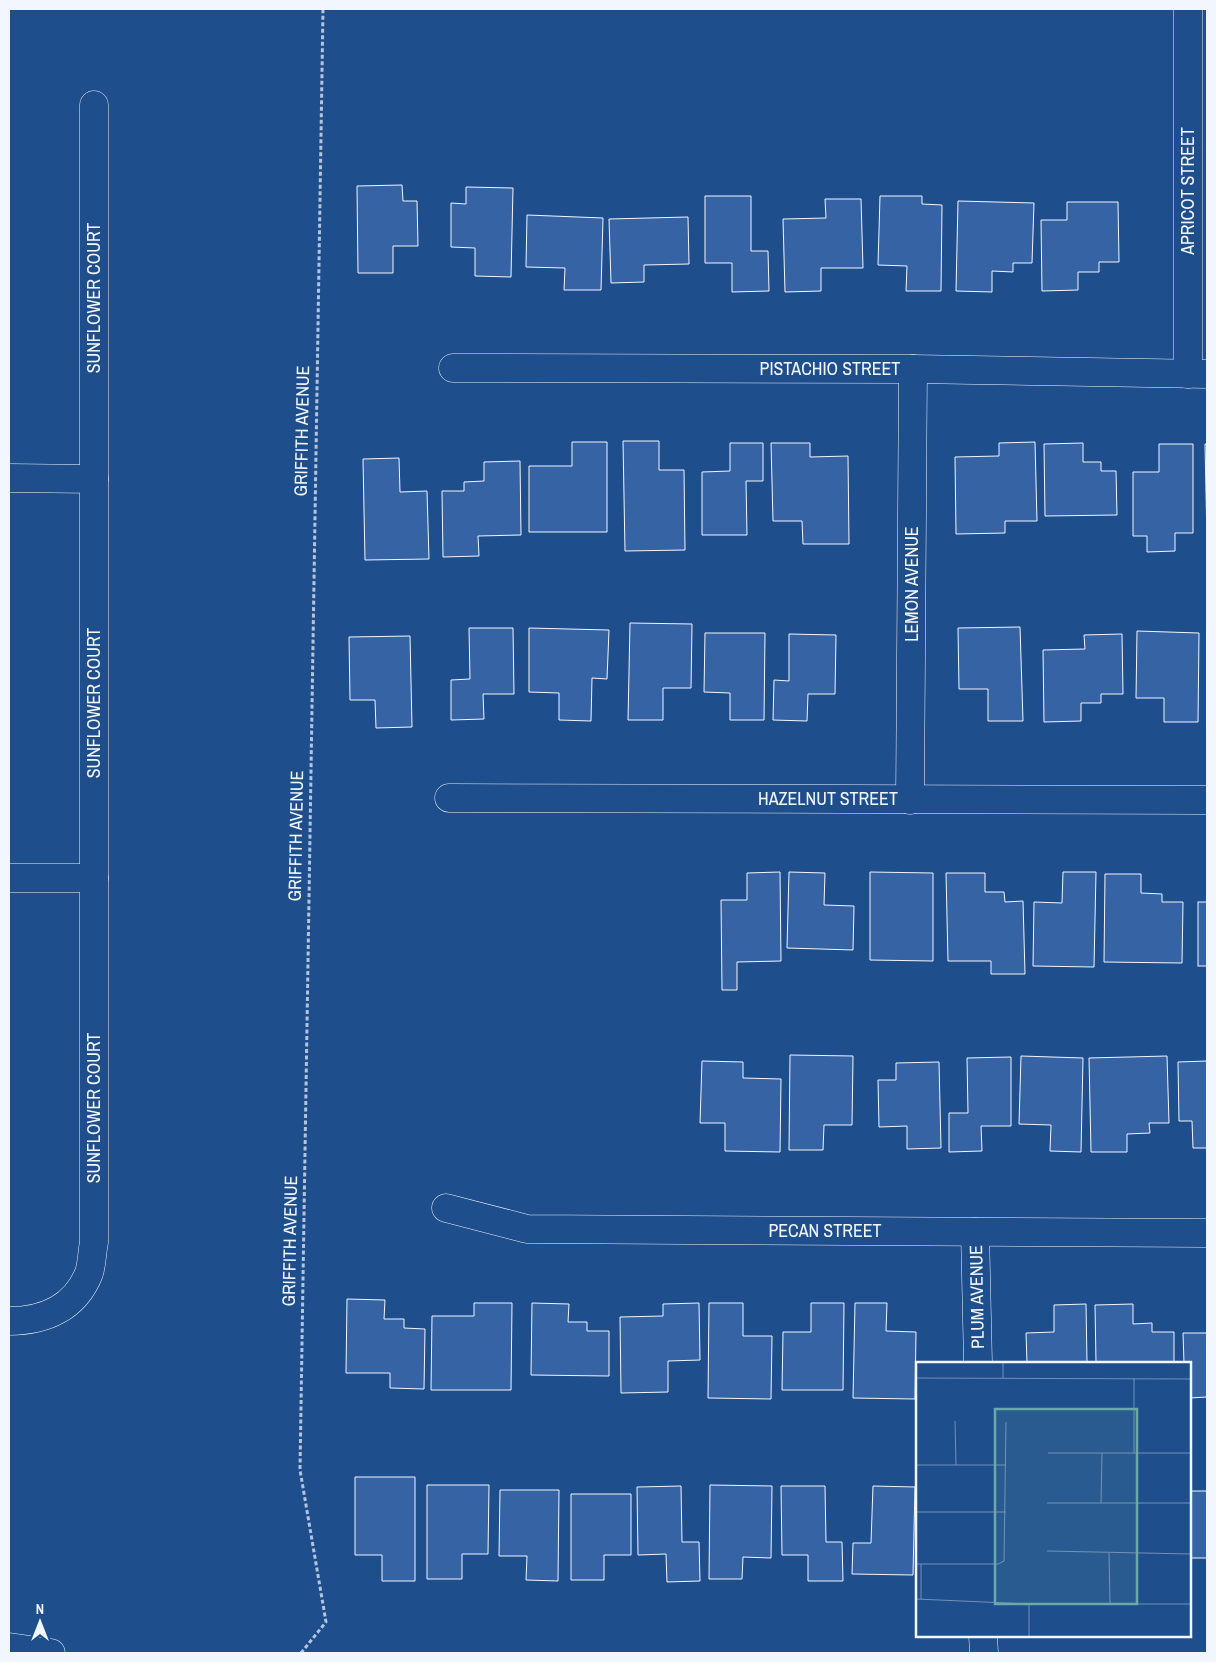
<svg xmlns="http://www.w3.org/2000/svg" width="1216" height="1662" font-family="'Archivo Narrow',sans-serif">
  <rect width="100%" height="100%" fill="#1f4e8c"/>
  <g fill="#3563a3" stroke="#f2f6ff">
    <path d="M402,185L403,201H417L418,246H393V273H358L357,186Z"/>
    <path d="M466,187L513,188L511,277L475,276V248L451,247V203L466,204Z"/>
    <path d="M705,196H751V251H768L769,291L732,292V263H705Z"/>
    <path d="M880,196H922V204L942,205L941,291H906L907,266L878,265Z"/>
    <path d="M825,199H861L863,268H821V291L785,292L783,219L826,218Z"/>
    <path d="M958,201L1034,203L1032,263H1013V272L992,271V292L956,291Z"/>
    <path d="M1067,202H1118L1119,262H1099V272H1078V290L1042,291L1041,220H1067Z"/>
    <path d="M527,215L603,218L601,290H564L565,268L526,267Z"/>
    <path d="M688,217L689,264L644,265V282L611,283L609,219Z"/>
    <path d="M623,441H659V470H684L685,550L625,551Z"/>
    <path d="M572,442H607V532H529V466H572Z"/>
    <path d="M1035,442L1037,521H1005V533L956,534L955,457L999,456V443Z"/>
    <path d="M730,443H763V481H746L747,535H702V472L730,471Z"/>
    <path d="M771,443H810V457L848,456L849,544H803L802,521H773Z"/>
    <path d="M1083,443V462H1101V471H1116L1117,515L1045,516L1044,444Z"/>
    <path d="M1159,444H1193V533H1175V551L1147,552V536H1133V472H1159Z"/>
    <path d="M1205,444H1207V541Z"/>
    <path d="M399,458L400,492L427,491L429,559L365,560L363,459Z"/>
    <path d="M520,461L521,535L478,536L479,556L443,557L442,491H464V482L484,481V462Z"/>
    <path d="M630,623L692,624L691,688H663V720H628Z"/>
    <path d="M1020,627L1023,721H988V689H959L958,628Z"/>
    <path d="M469,628H513L514,694H483L484,719L451,720V680L470,679Z"/>
    <path d="M529,628L609,630L607,679L592,678L591,721L559,720V693L529,692Z"/>
    <path d="M1137,631L1199,633L1198,722H1164V698H1136Z"/>
    <path d="M705,633H765L764,720H730V693L704,692Z"/>
    <path d="M789,634L836,635L835,694H808L807,721L773,720L774,680L789,681Z"/>
    <path d="M1122,634L1123,694H1101V703H1081V721L1044,722L1043,650L1085,649L1084,635Z"/>
    <path d="M410,636L412,727L376,728L375,700H350L349,637Z"/>
    <path d="M780,872L781,961L737,962V990H722L721,900H747V873Z"/>
    <path d="M789,872L825,873L824,905L854,906L853,950L787,948Z"/>
    <path d="M870,872L933,873V961L870,960Z"/>
    <path d="M1063,872H1096L1094,967L1033,966L1034,902L1062,903Z"/>
    <path d="M946,873H985V892H1004L1005,902L1023,901L1025,974H991V961H948Z"/>
    <path d="M1105,874H1141V893L1162,894V902H1183L1182,963L1104,962Z"/>
    <rect x="1198" y="902" width="9" height="64"/>
    <path d="M790,1055L853,1056L852,1125H824L823,1150H789Z"/>
    <path d="M1021,1056L1083,1058L1081,1152L1050,1151L1051,1125L1019,1124Z"/>
    <path d="M1167,1056L1169,1123H1149L1150,1133L1127,1134V1152H1091L1089,1058Z"/>
    <path d="M1011,1057V1126H981L982,1151L949,1152V1113H968L967,1058Z"/>
    <path d="M702,1061L743,1062V1078L781,1079L780,1152L725,1151V1123H700Z"/>
    <path d="M1207,1061V1148H1193L1192,1121H1179L1178,1062Z"/>
    <path d="M939,1062L941,1148L907,1149V1126L879,1127L878,1080H896V1063Z"/>
    <path d="M347,1299L385,1300L384,1319H404V1328L425,1329L424,1389L390,1388V1373H346Z"/>
    <path d="M474,1303H512L511,1390H431L432,1316H474Z"/>
    <path d="M532,1303L569,1304L568,1322H587V1331H609V1376L531,1375Z"/>
    <path d="M699,1303L700,1360L668,1361V1392L621,1393L620,1317L663,1316V1304Z"/>
    <path d="M709,1303H743V1336H772L771,1399L708,1398Z"/>
    <path d="M811,1303H844L843,1390H782L783,1332H811Z"/>
    <path d="M855,1303H887L886,1331L916,1332L915,1399L853,1398Z"/>
    <path d="M1086,1304L1087,1363H1027L1026,1333L1054,1332V1305Z"/>
    <path d="M1133,1304V1324L1152,1323V1332H1174V1363H1096L1095,1305Z"/>
    <path d="M1183,1333H1207V1397L1190,1398V1363H1184Z"/>
    <path d="M355,1477H415V1581H382V1555H355Z"/>
    <path d="M427,1485H489L488,1554H462V1579H427Z"/>
    <path d="M710,1485L772,1486L771,1558L743,1557L742,1579H709Z"/>
    <path d="M681,1486L682,1542H699L700,1581L667,1582L666,1554L638,1555L637,1487Z"/>
    <path d="M781,1486H825L826,1542H842L843,1581H808V1555H782Z"/>
    <path d="M873,1486L915,1487L913,1575L852,1574L853,1543H871Z"/>
    <path d="M500,1490H559L558,1581L526,1580L527,1556H499Z"/>
    <rect x="1190" y="1491" width="17" height="67"/>
    <path d="M571,1494H631V1555H604V1580H571Z"/>
  </g>
  <g fill="none" stroke-linecap="round" stroke-linejoin="round">
    <defs>
      <g id="minor">
        <path d="M1188,9V374"/>
        <path d="M453,368L913,369L1207,374"/>
        <path d="M9,478L94,479"/>
        <path d="M449,798L1207,800"/>
        <path d="M910,800L913,369"/>
        <path d="M9,878H94"/>
        <path d="M446,1208L527,1229L1207,1233"/>
        <path d="M975,1232L978,1363"/>
        <path d="M9,1321C45,1321 75,1308 89,1273C92,1264 92,1252 94,1242V105"/>
        <path d="M983,1636L984,1653"/>
        <path d="M9,1647L51,1653"/>
      </g>
    </defs>
    <use href="#minor" stroke="#f2f6ff" stroke-width="29"/>
    <path stroke="#b3c4dc" stroke-width="3" stroke-dasharray="4 2.5" stroke-linecap="butt" d="M301,1653L326,1622L300,1470L323,9"/>
    <use href="#minor" stroke="#1f4e8c" stroke-width="28"/>
  </g>
  <g text-anchor="middle" stroke-width="4" stroke-linejoin="round" paint-order="stroke">
    <g font-size="18" fill="#f2f6ff" stroke="#1f4e8c">
      <text transform="translate(1188 191) rotate(-90)" y="6">APRICOT STREET</text>
      <text transform="translate(94 298) rotate(-90)" y="6">SUNFLOWER COURT</text>
      <text x="830" y="375">PISTACHIO STREET</text>
      <text transform="translate(302 431) rotate(-89)" y="6">GRIFFITH AVENUE</text>
      <text transform="translate(912 584) rotate(-90)" y="6">LEMON AVENUE</text>
      <text transform="translate(94 703) rotate(-90)" y="6">SUNFLOWER COURT</text>
      <text x="828" y="805">HAZELNUT STREET</text>
      <text transform="translate(296 836) rotate(-89)" y="6">GRIFFITH AVENUE</text>
      <text transform="translate(94 1108) rotate(-90)" y="6">SUNFLOWER COURT</text>
      <text x="825" y="1237">PECAN STREET</text>
      <text transform="translate(290 1241) rotate(-89)" y="6">GRIFFITH AVENUE</text>
      <text transform="translate(977 1297) rotate(-91)" y="6">PLUM AVENUE</text>
    </g>
  </g>
  <g transform="translate(916 1362)">
    <rect width="275" height="275" fill="#1f4e8c"/>
    <path fill="none" stroke="#7391ba" stroke-width="1" d="M87,0V17M0,16L275,17M218,17V91M39,59L40,103M132,91H275M0,103H90M131,141H275M185,141L186,91M0,150H90M131,189L275,192M193,191L194,241M0,202H82L88,199L90,60M5,202V237M0,237L113,242H275M113,242V275"/>
    <path fill="#6aa9a8" fill-opacity="0.15" stroke="#6aa9a8" stroke-width="2.5" d="M79,47H221V242H79Z"/>
    <rect width="275" height="275" fill="none" stroke="#f2f6ff" stroke-width="2.5"/>
  </g>
  <rect width="1216" height="1662" fill="none" stroke="#f2f6ff" stroke-width="20"/>
  <g transform="translate(40 1622)" stroke="#1f4e8c" stroke-width="4" paint-order="stroke">
  <path d="M0-4L9 19L0 12L-9 19Z" fill="#f2f6ff"/>
  <text y="-8" font-size="14" font-weight="bold" text-anchor="middle" fill="#f2f6ff">N</text>
  </g>
</svg>
